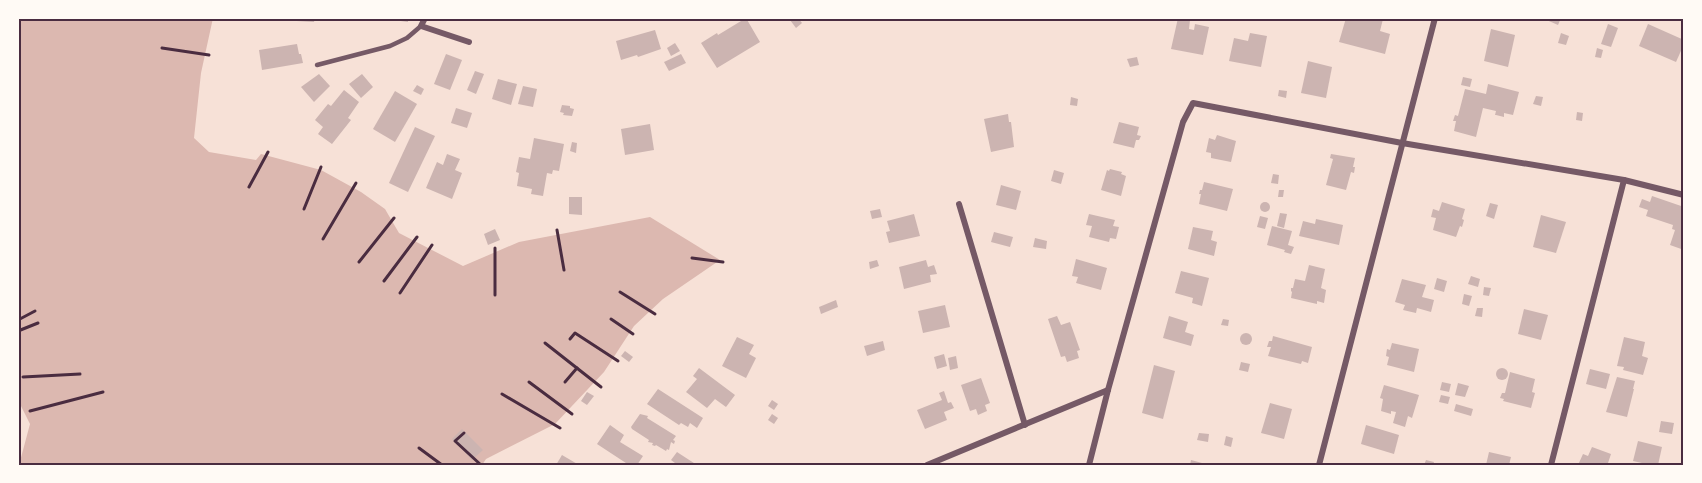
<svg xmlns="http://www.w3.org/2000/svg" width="1702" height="483" font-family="Poppins,sans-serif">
  <rect width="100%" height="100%" fill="#f7e1d7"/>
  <path fill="#dcb8b0" d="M18,18H213L201,73L194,138L209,152L256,160L261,154L321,170L361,192L385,209L399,233L463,266L519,242L650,217L720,260L663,299L634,326L604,372L555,424L486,459L482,465H19L30,424L18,400Z"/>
  <g fill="#ccb4b1">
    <path d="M280,18H315L314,22L279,20Z"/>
    <path d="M393,18H408V22L393,20Z"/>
    <path d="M746,18L760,42L717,68L701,43L717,33L718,35Z"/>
    <path d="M793,18H798L802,23L796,28L790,20Z"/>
    <path d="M1178,18L1190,20L1189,29L1194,30L1195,24L1209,27L1203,55L1171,49Z"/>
    <path d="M1346,18L1383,19L1380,31L1390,34L1385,54L1339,42Z"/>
    <path d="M1542,18H1561L1558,25Z"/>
    <path d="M1608,24L1618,28L1611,47L1601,44Z"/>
    <path d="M1648,24L1684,40V44L1676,62L1639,46Z"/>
    <path d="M1491,29L1515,35L1508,67L1484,61Z"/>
    <path d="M655,30L661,49L638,57L637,55L621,60L616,41Z"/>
    <path d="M1250,33L1267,36L1261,67L1229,61L1234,38L1248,41Z"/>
    <path d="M1561,33L1569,36L1566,45L1558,43Z"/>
    <path d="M675,43L680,51L671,56L667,48Z"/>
    <path d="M297,44L299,54H301L303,63L262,70L259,50Z"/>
    <path d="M1597,48L1603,50L1601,58L1595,57Z"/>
    <path d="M446,54L462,60L450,90L434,84Z"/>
    <path d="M681,54L686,63L669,71L664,62Z"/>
    <path d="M1137,57L1139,65L1130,67L1127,59Z"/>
    <path d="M1308,61L1332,67L1326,98L1301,93Z"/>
    <path d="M475,71L484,74L476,94L467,90Z"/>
    <path d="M319,74L330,86L314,102L301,87Z"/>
    <path d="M362,74L373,87L361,98L349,84Z"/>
    <path d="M1463,77L1472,79L1470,87L1461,85Z"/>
    <path d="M498,79L517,84L511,105L492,99Z"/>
    <path d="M1488,84L1519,92L1513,115L1504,113V117L1496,115H1495L1496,111L1483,108L1476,137L1454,131L1456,121H1453L1455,115L1458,116L1465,89L1486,94Z"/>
    <path d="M417,85L424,89L421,95L413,91Z"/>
    <path d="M523,86L537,89L533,107L518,104Z"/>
    <path d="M344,90L359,102L348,118L351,120L332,144L318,134L323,127L315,120L328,104L331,106Z"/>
    <path d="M1279,90L1287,91L1286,98L1278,96Z"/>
    <path d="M395,91L417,104L395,142L373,129Z"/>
    <path d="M1536,96L1543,97L1541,106L1533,104Z"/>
    <path d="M1071,97L1078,99L1077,106L1070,105Z"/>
    <path d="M562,105L570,106V108L574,109L572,116L563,115L564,113L560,112Z"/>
    <path d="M456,108L472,113L467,128L451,123Z"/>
    <path d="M1577,112L1583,113L1582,121L1576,120Z"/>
    <path d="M1008,114L1009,122H1011L1014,147L991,152L984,119Z"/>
    <path d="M1119,122L1139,127L1137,135L1141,136L1139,140H1136L1134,148L1113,143Z"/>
    <path d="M650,124L654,150L625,155L621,129Z"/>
    <path d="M415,127L435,136L408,192L389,183Z"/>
    <path d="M1217,135L1236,141L1231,162L1211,158V153L1206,152L1209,138L1215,140Z"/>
    <path d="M534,138L564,144L559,171L553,170L552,174L547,173L543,196L531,194L532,189L517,186L519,173L516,172L519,157L530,159Z"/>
    <path d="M572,142L577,143L576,153L570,151Z"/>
    <path d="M447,154L460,159L455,170L462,173L452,199L426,188L437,162L443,165Z"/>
    <path d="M1331,154L1355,158L1353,167H1355L1354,173L1351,172L1346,190L1326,185L1333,159L1330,158Z"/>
    <path d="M1110,169L1122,172L1121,174L1126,176L1121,196L1101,190L1107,170L1109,171Z"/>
    <path d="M1054,170L1064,173L1061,184L1051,181Z"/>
    <path d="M1273,174L1279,175L1278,184L1271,183Z"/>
    <path d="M1204,182L1233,189L1227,211L1199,204L1201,194H1199L1200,190H1202Z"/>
    <path d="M1001,185L1021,191L1016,210L996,205Z"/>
    <path d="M1279,190H1284L1283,197H1278Z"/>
    <path d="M1652,196L1684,207V250L1670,245L1675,230L1672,229L1673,225L1646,216L1648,210L1639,207L1642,199L1650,202Z"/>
    <path d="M569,197H582V215L569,214Z"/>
    <path d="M1442,202L1465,209L1462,219L1464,220L1462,227L1460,226L1456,237L1433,230L1436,218L1431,217L1433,209L1439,211Z"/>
    <circle cx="1265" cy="207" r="5"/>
    <path d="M1490,203L1498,205L1494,219L1486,216Z"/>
    <path d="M880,209L882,217L872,219L870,211Z"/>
    <path d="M1280,213L1287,214L1284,228L1277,226Z"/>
    <path d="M914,214L920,236L889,243L886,232L890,231L887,221Z"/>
    <path d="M1089,214L1115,220L1113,226L1119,227L1116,239L1110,238L1109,242L1089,237L1092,226L1086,225Z"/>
    <path d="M1541,215L1566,222L1556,253L1533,247Z"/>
    <path d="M1260,216L1268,218L1265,229L1257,227Z"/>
    <path d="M1316,219L1343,225L1339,245L1299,236L1303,221L1315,224Z"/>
    <path d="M1272,226L1292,231L1288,245L1294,247L1291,254L1284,252L1285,250L1267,245Z"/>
    <path d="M1193,227L1213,231L1211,240L1217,242L1214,256L1188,249Z"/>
    <path d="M495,229L500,240L488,245L484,234Z"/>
    <path d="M994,232L1013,237L1010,247L991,242Z"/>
    <path d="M1035,238L1047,241L1046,249L1033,247Z"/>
    <path d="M1076,259L1107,268L1101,290L1076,283L1078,277L1072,276Z"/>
    <path d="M877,260L879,266L870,269L869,262Z"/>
    <path d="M926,260L928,267L934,265L937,274L930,275L931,282L904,289L899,267Z"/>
    <path d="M1309,265L1325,269L1321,288L1326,290L1324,303L1317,301V304L1291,298L1292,292L1291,291V288H1293L1295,279L1305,281Z"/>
    <path d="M1181,271L1209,278L1202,306L1192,303L1193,298L1175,293Z"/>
    <path d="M1471,276L1480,279L1478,287L1468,284Z"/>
    <path d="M1437,278L1447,281L1444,292L1434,289Z"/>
    <path d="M1402,279L1426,285L1422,297L1434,300L1431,312L1417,308L1416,313L1403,310L1405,305L1395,302Z"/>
    <path d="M1484,287L1491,288L1489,296L1483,295Z"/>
    <path d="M1464,294L1472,296L1469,306L1462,304Z"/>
    <path d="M836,300L838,307L821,314L819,307Z"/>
    <path d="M945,305L950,327L923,333L918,311Z"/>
    <path d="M1477,308H1483L1482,317L1475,316Z"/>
    <path d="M1524,309L1548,315L1541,340L1518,334Z"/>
    <path d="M1057,316L1061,325L1070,322L1080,350L1077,351L1079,358L1067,362L1065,356L1061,357L1048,319Z"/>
    <path d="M1169,316L1188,322L1185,332L1194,335L1191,346L1163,338Z"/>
    <path d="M1223,319L1229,320L1228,326L1221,325Z"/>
    <circle cx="1246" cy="339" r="6"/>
    <path d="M1273,336L1312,347L1308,363L1302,361L1301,364L1268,356L1271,347H1267L1269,341H1272Z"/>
    <path d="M737,337L754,345L749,354L756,358L746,378L722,366Z"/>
    <path d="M1624,337L1645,342L1642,356L1648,358L1643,375L1623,370L1624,367L1617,366Z"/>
    <path d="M883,341L885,350L867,356L864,346Z"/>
    <path d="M1392,343L1419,349L1414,372L1387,365L1389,357L1386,356L1387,349L1390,350Z"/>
    <path d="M625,351L633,357L629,362L621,356Z"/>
    <path d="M944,354L947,366L937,369L934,357Z"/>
    <path d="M956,356L958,368L950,370L948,358Z"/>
    <path d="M1241,362L1250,364L1248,372L1239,370Z"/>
    <path d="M1154,365L1175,371L1163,419L1142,413Z"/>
    <path d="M699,368L735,395L726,407L715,399L707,408L686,392L697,379L693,376Z"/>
    <circle cx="1502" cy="374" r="6"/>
    <path d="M1590,369L1610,374L1606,389L1586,384Z"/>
    <path d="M1510,372L1535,379L1532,392L1535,393L1531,408L1503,401L1504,399L1500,398L1502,393H1505Z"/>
    <path d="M1617,377L1635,381L1633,389H1634L1627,417L1606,412Z"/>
    <path d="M981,378L990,403L985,405L987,411L978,415L976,409L970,411L961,385Z"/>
    <path d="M1442,382L1451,384L1449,392L1440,390Z"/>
    <path d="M1458,383L1469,386L1465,397L1455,395Z"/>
    <path d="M1384,385L1419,395L1412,418L1408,416L1405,427L1393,423L1396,412L1391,411V414L1381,411L1383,399L1380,398Z"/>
    <path d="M658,389L703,418L697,428L690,423L688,427L681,423L679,425L647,404Z"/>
    <path d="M944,391L948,403L951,402L954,408L944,412L947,420L925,429L917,410L942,400L939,393Z"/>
    <path d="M587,392L594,396L587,405L581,401Z"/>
    <path d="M1441,395L1450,397L1448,404L1439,402Z"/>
    <path d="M772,400L778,404L774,410L768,406Z"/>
    <path d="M1270,403L1292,409L1284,439L1261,433Z"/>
    <path d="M1456,404L1473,409L1471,416L1454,411Z"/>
    <path d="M640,414L648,416L647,418L676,436L673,440L675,441L674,444L671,442L669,450L667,449L666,451L656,445L655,446L652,445L653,443L648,442L649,440L632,429L631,427Z"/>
    <path d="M772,414L778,418L774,424L768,420Z"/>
    <path d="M1661,421L1674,423L1672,434L1659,432Z"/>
    <path d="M610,425L624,435L620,442L643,456L637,465H629L597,444Z"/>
    <path d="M1366,425L1399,435L1394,454L1361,444Z"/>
    <path d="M462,429L483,450L472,460L452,439Z"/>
    <path d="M1199,433L1209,434L1208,442L1197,440Z"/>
    <path d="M1226,436L1233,438L1231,447L1224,445Z"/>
    <path d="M1638,441L1662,447L1658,465H1651L1633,461Z"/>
    <path d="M1592,447L1611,454L1608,463L1613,465H1578L1583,454L1588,456Z"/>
    <path d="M677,452L680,454L697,465H679L675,463L671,460Z"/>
    <path d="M1489,452L1511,457L1509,465H1486Z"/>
    <path d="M562,455L579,465H556Z"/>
    <path d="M1191,460L1202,463V465H1190Z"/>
    <path d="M1426,460L1434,462L1433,465H1424Z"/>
  </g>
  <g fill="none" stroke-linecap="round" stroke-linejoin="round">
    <g stroke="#4a2c40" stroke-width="3">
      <path d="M162,48L209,55"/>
      <path d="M249,187L268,152"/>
      <path d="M304,209L321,167"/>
      <path d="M557,230L564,270"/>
      <path d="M323,239L356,183"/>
      <path d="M692,258L723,262"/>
      <path d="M359,262L394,218"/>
      <path d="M18,279V280"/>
      <path d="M384,281L417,237"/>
      <path d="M620,292L655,314"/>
      <path d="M400,293L432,245"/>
      <path d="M495,295V248"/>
      <path d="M611,319L633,334"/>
      <path d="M18,320L35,311"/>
      <path d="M18,331L38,323"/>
      <path d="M570,339L575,333L618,361"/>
      <path d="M545,343L601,387"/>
      <path d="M23,377L80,374"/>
      <path d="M529,382L572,414"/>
      <path d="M565,382L577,368"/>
      <path d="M502,394L560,428"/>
      <path d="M30,411L103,392"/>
      <path d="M464,433L455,441L481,465"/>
      <path d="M419,448L442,465"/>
    </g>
    <path stroke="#755966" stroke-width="4.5" d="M317,65L390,46L407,38L421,26"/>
    <g stroke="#755966" stroke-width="6">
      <path d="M425,18L421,26L469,42"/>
      <path d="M959,204L1025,425"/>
      <path d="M927,465L1108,390"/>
      <path d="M1089,465L1108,390L1183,122L1193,103L1402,143L1624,180L1684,195"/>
      <path d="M1319,465L1435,18"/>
      <path d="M1551,465L1624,180"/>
    </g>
  </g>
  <rect width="1702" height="483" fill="none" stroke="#fffaf5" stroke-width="39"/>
  <rect x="20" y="20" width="1662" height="444" fill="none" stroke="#4a2c40" stroke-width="2"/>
</svg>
